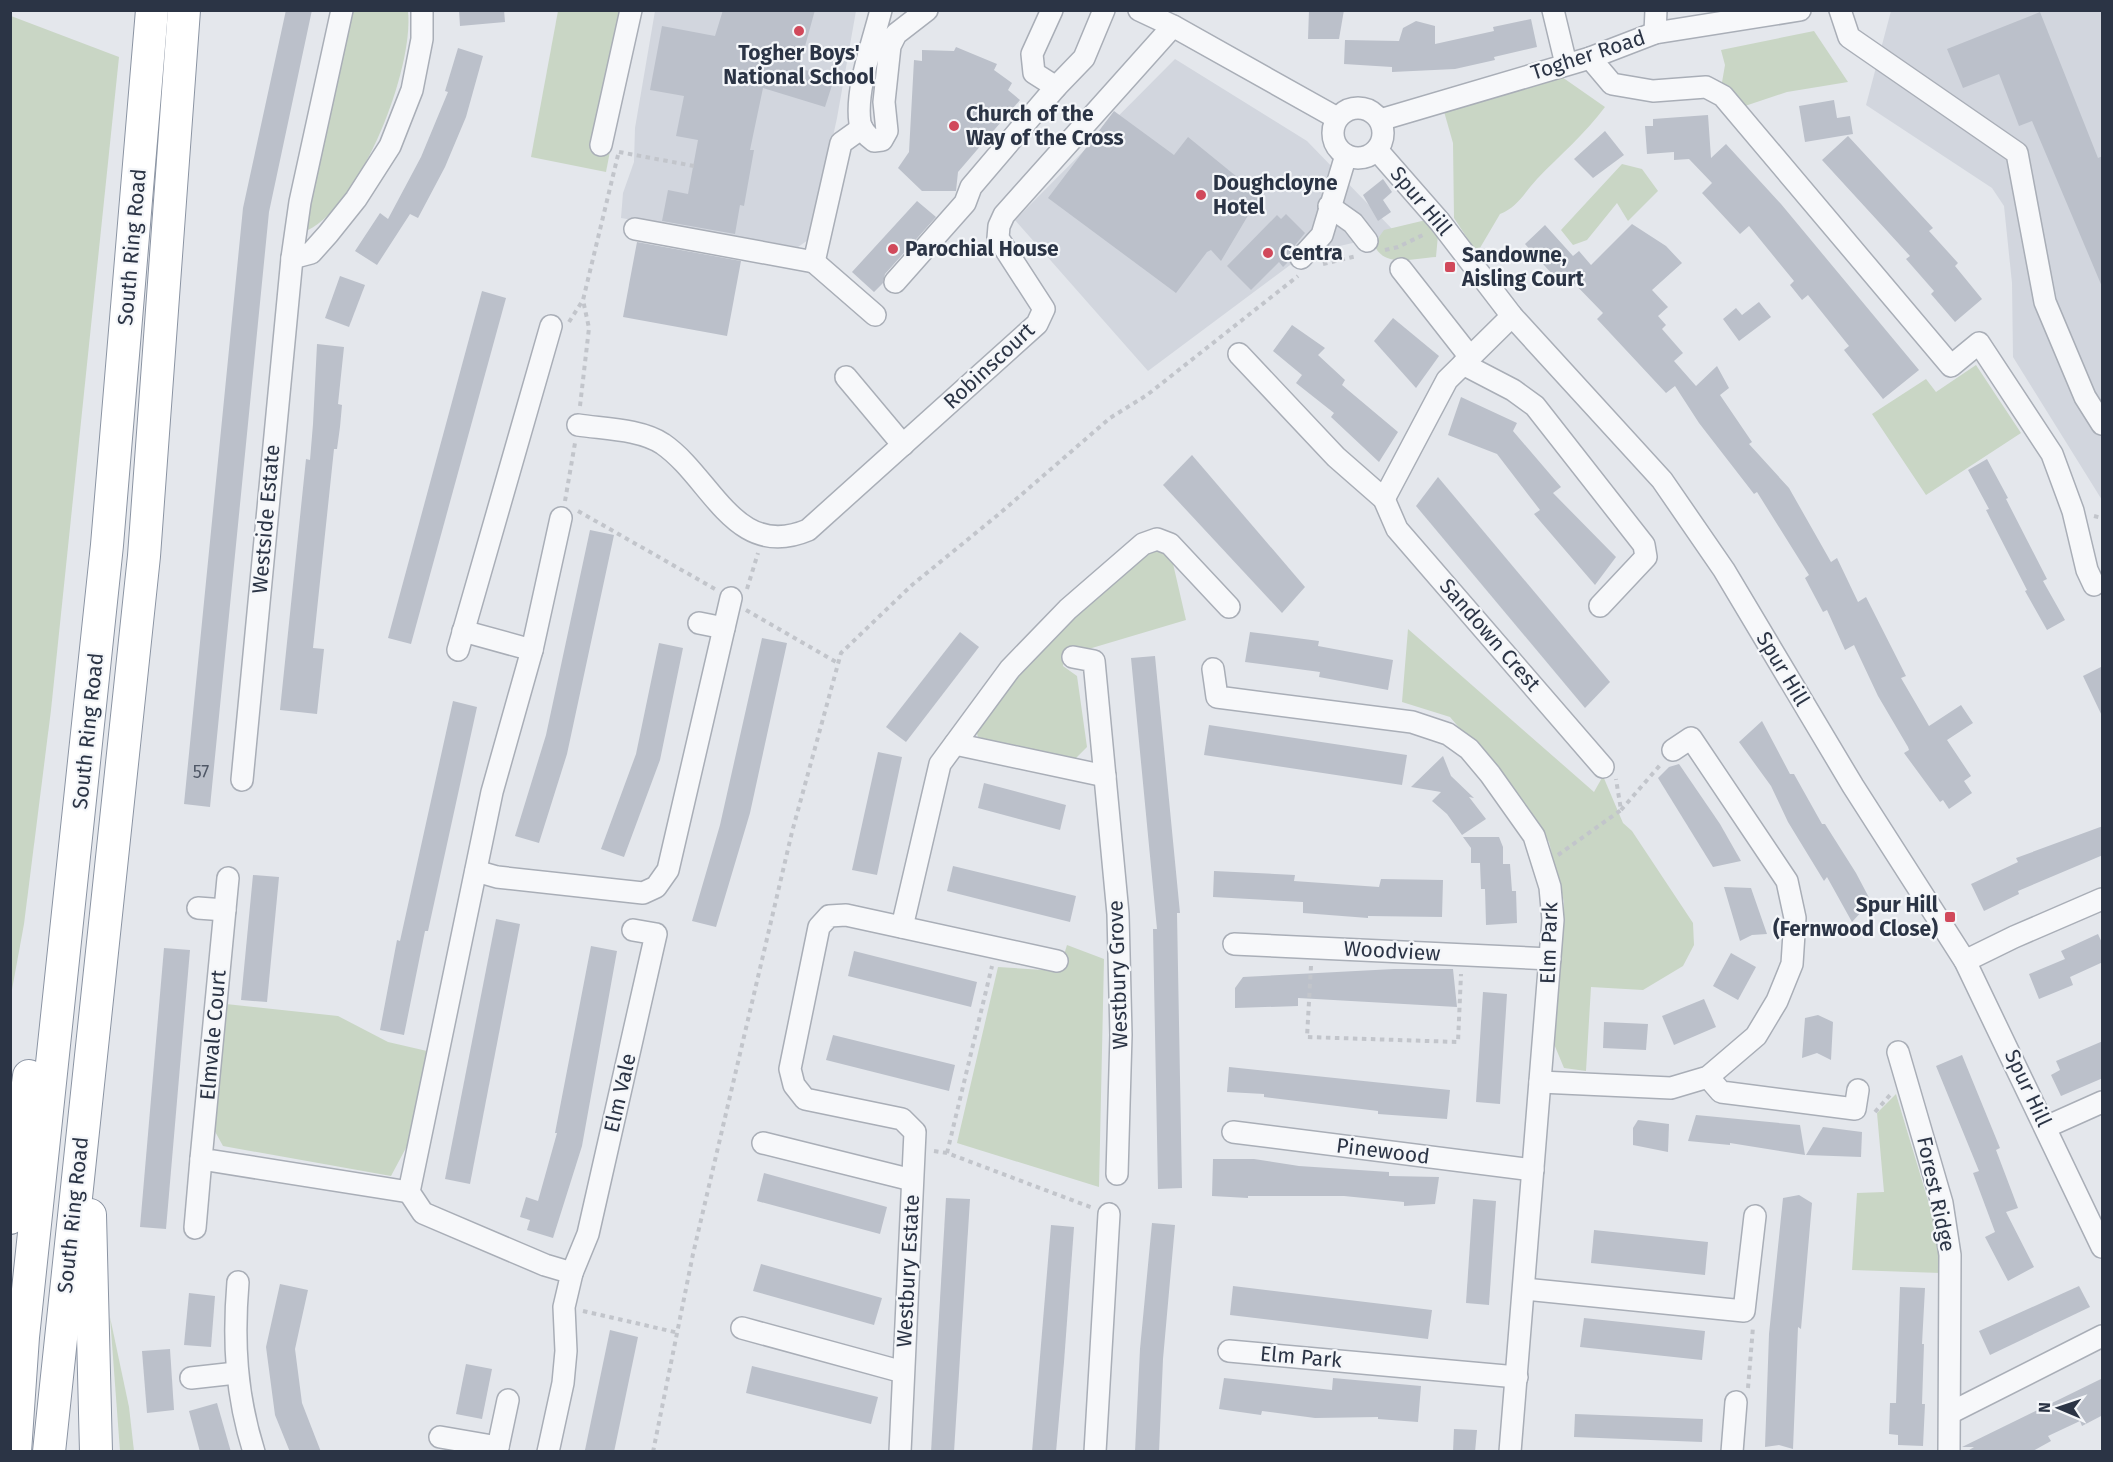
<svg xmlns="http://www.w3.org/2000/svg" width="2113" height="1462" font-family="'Fira Sans',sans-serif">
  <rect width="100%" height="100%" fill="#e4e7ec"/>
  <g fill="#d2d6de">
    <path d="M655,11H856L837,118L811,238L798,247L621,218L623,193L634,162L635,128Z"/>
    <path d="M1891,11H2102V500L2013,357L2012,283L2004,206L1992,188L1866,105Z"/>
    <path d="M1175,59L1307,141L1396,233L1305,254L1148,371L1015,220Z"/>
  </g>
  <g fill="#c9d6c5">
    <path d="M353,11H408C414,68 362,203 308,230L306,217Z"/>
    <path d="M558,11H637L606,172L531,157Z"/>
    <path d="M11,16L119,57L51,710L24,924L11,995Z"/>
    <path d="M1814,31L1848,82L1787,92L1742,107L1721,88L1725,65L1721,50Z"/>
    <path d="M1562,77L1605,107C1585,134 1560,155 1537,179C1525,192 1517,208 1500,214L1477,253L1454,218L1453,143L1441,101Z"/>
    <path d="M1622,164L1642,169L1658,191L1628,221L1617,203L1587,240L1573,245L1561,230Z"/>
    <path d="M1426,220L1438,235L1436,257C1415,258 1383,269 1374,244L1384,230Z"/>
    <path d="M1976,365L2021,433L1926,495L1872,414L1926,379L1936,392Z"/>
    <path d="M1156,546L1171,555L1186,620L1065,656L1063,666L1077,676L1087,747L1074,760L978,737L975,727L1014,670L1146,549Z"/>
    <path d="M1408,629L1594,792L1603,776L1623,823L1632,831L1693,923L1694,945L1683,966L1643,990L1591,987L1586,1071L1564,1068L1554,1044L1564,902L1549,842L1512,790L1450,717L1402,702Z"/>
    <path d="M1067,945L1104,959L1099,1187L957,1143L998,967L1059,971Z"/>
    <path d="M226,1004L338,1016L388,1042L427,1051L407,1146L391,1176L223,1146L212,1126Z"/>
    <path d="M1896,1094L1933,1217L1941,1273L1852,1270L1857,1193L1884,1192L1877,1113Z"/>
    <path d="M110,1317L129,1407L134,1451H120Z"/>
  </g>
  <g fill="#bbc0ca">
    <path d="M286,10H312L269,212L210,807L184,804L243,208Z"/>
    <path d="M459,10H504L505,22L460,26Z"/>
    <path d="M723,10H815L799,68L834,79L825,107L763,88L750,150H754L744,206L740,205L735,234L662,221L668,190L688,194L698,140L676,136L684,96L650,90L662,26L715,36Z"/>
    <path d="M1309,10H1344L1339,39H1308Z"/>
    <path d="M2040,12L2098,158L2103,156V289L2032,121L2019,126L1999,74L1963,88L1947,49Z"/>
    <path d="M1531,19L1537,47L1494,57L1495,60L1455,69L1392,72V67L1344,64L1345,40L1399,41L1403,28L1416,21L1435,26V44L1494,31L1493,27Z"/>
    <path d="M956,47L997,64L994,70L1012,83L1008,90L1020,100L958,172L956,191H922L898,168L909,152L914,60L922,61V50L954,51Z"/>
    <path d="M458,48L483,56L466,117L445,167L418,218L410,214L377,265L355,251L380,213L388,219L421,157L448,92L445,91Z"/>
    <path d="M1834,100L1837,118L1850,116L1853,134L1805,142L1799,106Z"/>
    <path d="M1114,111L1174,155L1188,137L1242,181L1262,192L1221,261L1211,250L1207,252L1176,293L1048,198Z"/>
    <path d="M1708,115L1711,158L1726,144L1781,204L1919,370L1883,399L1844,350L1849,346L1808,295L1802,300L1790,285L1794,281L1749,226L1740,234L1702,193L1712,183L1689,159L1674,160V152L1647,154L1645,126H1653V119Z"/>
    <path d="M1605,131L1624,155L1593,178L1574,159Z"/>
    <path d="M1848,136L1933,228L1929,231L1958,263L1955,266L1982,299L1955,322L1931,294L1934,291L1906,259L1910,256L1822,160Z"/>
    <path d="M1383,179L1392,192L1383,200L1391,212L1378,221L1363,195Z"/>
    <path d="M917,201L936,217L885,274L883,283L874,292L852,272Z"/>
    <path d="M1286,214L1305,233L1291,250L1289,261L1283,267L1279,262L1251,290L1227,266L1277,215L1281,219Z"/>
    <path d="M1632,224L1666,246L1682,263L1652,290L1668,307L1658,316L1666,325L1662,329L1683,353L1674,361L1696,386L1717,366L1729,388L1720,395L1752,442L1749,444L1789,488L1831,562L1837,558L1858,602L1866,597L1906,676L1901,678L1929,726L1961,705L1973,723L1947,740L1971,776L1964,781L1972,793L1949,809L1943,800L1940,802L1904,753L1909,750L1908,747L1878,696L1854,645L1845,650L1827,610L1823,612L1805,578L1809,575L1757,492L1754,494L1699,423L1675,386L1666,393L1597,319L1603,313L1569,278L1562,285L1525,244L1545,225L1573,256L1579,251L1591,265Z"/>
    <path d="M637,242L741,261L727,336L623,317Z"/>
    <path d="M340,276L365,285L349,327L325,318Z"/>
    <path d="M482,291L506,298L411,644L388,638Z"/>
    <path d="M1759,302L1771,317L1739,341L1723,319L1736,308L1742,315Z"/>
    <path d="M1393,318L1439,356L1416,388L1374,341Z"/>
    <path d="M1292,325L1325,348L1318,355L1345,380L1342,385L1398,432L1379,462L1331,417L1334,413L1296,383L1302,375L1273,351Z"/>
    <path d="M317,344L344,347L338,404L342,405L340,427L337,449H334L313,648L324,649L317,714L280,710L306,459L310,460L313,424Z"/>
    <path d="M1461,397L1517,423L1513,431L1561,487L1553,493L1616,557L1595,585L1534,514L1540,510L1497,454L1448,435Z"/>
    <path d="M1192,455L1305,587L1282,613L1163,485Z"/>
    <path d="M1987,459L2008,498L2006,499L2047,579L2043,581L2065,620L2047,630L2025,591L2027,590L1986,510L1989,509L1968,470Z"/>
    <path d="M1438,477L1610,682L1585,708L1416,506Z"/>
    <path d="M590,530L614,535L567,754L539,843L515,836L546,735Z"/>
    <path d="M960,632L979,647L906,742L886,727Z"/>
    <path d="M1250,632L1319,641L1318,646L1393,660L1388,690L1319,677L1320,672L1245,662Z"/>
    <path d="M762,638L787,643L750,813L716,927L692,921L720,825Z"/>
    <path d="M659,643L683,648L660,760L624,857L601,849L636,754Z"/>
    <path d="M1155,656L1180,913H1177L1182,1188L1158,1189L1153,929H1157L1131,658Z"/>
    <path d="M2103,666V718L2083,676Z"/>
    <path d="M453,701L477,707L428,931H425L404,1035L380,1030L397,940L400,941Z"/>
    <path d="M1762,721L1790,774H1794L1822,824H1825L1856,873L1874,907L1863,910L1852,922L1827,877L1824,881L1788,822L1771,786L1739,742Z"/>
    <path d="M1209,725L1407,755L1402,785L1204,755Z"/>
    <path d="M878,752L902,757L877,875L852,870Z"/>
    <path d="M1443,756L1451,776L1474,798L1469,797L1486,819L1462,835L1447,814L1432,801L1441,792L1411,787Z"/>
    <path d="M1679,764L1720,824L1741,861L1713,867L1658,778L1669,767Z"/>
    <path d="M984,783L1066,805L1060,830L978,808Z"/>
    <path d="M2103,826V855L2018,891L2019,894L1984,911L1971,884L2018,862L2016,858Z"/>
    <path d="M1463,837H1499L1503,847V864H1510L1512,891H1516L1517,923L1486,925L1485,889H1481L1480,863H1471V848Z"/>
    <path d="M953,866L1076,896L1070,922L947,891Z"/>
    <path d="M1214,871L1295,875L1294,881L1379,887L1381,879L1443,880L1442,917L1368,916V918L1303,913V902L1213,897Z"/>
    <path d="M253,875L279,877L267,1002L241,1000Z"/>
    <path d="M1724,887L1751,888L1767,934L1752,935L1740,941Z"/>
    <path d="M496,919L520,924L470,1184L445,1179Z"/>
    <path d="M2098,934L2103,945V962L2070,977L2073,985L2039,999L2029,974L2065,959L2061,951Z"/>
    <path d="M591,946L617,951L582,1146L553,1238L527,1230L530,1220L520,1217L526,1197L538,1201L557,1133H555Z"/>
    <path d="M164,948L190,950L166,1229L140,1227Z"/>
    <path d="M854,951L977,982L971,1007L848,976Z"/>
    <path d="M1731,953L1756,967L1738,1000L1713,986Z"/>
    <path d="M1394,969H1453L1457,1007L1298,998V1006L1235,1008V988L1243,977Z"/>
    <path d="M1483,992L1507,994L1500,1104L1476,1102Z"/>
    <path d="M1704,999L1716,1027L1674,1045L1662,1016Z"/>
    <path d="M1818,1015L1833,1022L1831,1060L1817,1053L1802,1058L1805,1018Z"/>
    <path d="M1604,1022L1648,1024L1646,1050L1603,1048Z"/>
    <path d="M833,1035L955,1065L949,1091L826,1060Z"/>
    <path d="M2103,1041V1078L2061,1096L2051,1075L2060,1070L2056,1061Z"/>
    <path d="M1962,1055L2000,1148L1996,1150L2018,1208L2006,1212L2034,1267L2008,1281L1985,1237L1995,1232L1973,1173L1979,1171L1936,1066Z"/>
    <path d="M1229,1067L1450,1090L1447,1119L1378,1114V1111L1264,1097V1094L1227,1092Z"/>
    <path d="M1696,1115L1800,1125L1805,1155L1730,1143V1145L1688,1141Z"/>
    <path d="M1638,1120L1669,1124L1668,1152L1633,1145V1128Z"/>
    <path d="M1823,1127L1862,1132L1861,1157L1806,1155Z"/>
    <path d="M1213,1159H1254L1299,1166L1389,1172V1176L1439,1177L1435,1204L1404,1206V1202L1344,1196H1248V1198L1212,1196Z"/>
    <path d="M764,1173L887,1207L880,1234L757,1201Z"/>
    <path d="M1799,1195L1812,1203L1801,1329L1798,1327L1793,1449L1779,1445L1765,1447L1769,1334L1783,1198Z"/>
    <path d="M946,1198L970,1199L954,1452H931Z"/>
    <path d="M1473,1199L1496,1201L1489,1305L1466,1303Z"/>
    <path d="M1152,1223L1175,1225L1163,1359L1159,1452H1135L1140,1349Z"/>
    <path d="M1051,1225L1074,1227L1064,1362L1056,1452H1032Z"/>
    <path d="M1594,1230L1708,1242L1705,1275L1591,1263Z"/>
    <path d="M761,1264L882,1298L874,1325L753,1291Z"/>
    <path d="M280,1284L308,1290L295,1349L302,1403L321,1452H290L275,1415L266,1347Z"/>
    <path d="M1233,1286L1432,1310L1428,1339L1230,1315Z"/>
    <path d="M2079,1286L2090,1307L1990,1355L1979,1331Z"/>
    <path d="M1900,1287L1925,1288L1922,1344H1924L1922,1404H1925L1923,1446L1898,1445V1435L1889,1434L1890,1403H1896Z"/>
    <path d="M189,1293L215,1296L211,1347L184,1345Z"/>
    <path d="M1584,1318L1705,1331L1702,1360L1580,1347Z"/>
    <path d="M610,1330L638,1337L614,1452H593L585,1450Z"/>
    <path d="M170,1349L174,1410L147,1413L142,1351Z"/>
    <path d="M466,1364L492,1369L482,1419L456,1414Z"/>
    <path d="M752,1366L878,1397L871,1424L746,1393Z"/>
    <path d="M1224,1378L1332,1390L1333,1378L1421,1386L1418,1422L1378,1419V1417L1315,1418L1262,1411L1261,1415L1219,1409Z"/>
    <path d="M2103,1378V1415L2082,1426L2080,1421L2048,1436L2051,1441L2031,1452H1966L1974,1447H1962Z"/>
    <path d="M217,1403L231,1452H200L189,1411Z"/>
    <path d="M1575,1414L1703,1419L1702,1442L1574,1437Z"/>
    <path d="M1454,1429L1477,1430L1475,1452H1453Z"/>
  </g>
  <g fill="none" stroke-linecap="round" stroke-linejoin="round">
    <defs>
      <g id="minor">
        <path d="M881,10C873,42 855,90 860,123C862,131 867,136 874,141L882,140L887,131L884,102L890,46L896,34L927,10"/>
        <path d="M1052,10L1032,54L1034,73L1056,87"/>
        <path d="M1139,10L1173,26L1337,118"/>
        <path d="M1553,10L1566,64"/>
        <path d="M1840,10L1849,37L2017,153L2045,302L2085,397L2102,424"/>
        <path d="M1655,33L1656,10"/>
        <path d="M1590,58L1612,84L1653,91L1706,87L1723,96L1951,366L1979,343L2052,454L2073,511L2087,570L2094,585"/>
        <circle cx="1358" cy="133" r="25"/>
        <path d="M1380,120L1590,58L1655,33L1800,10"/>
        <path d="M601,145L631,10"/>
        <path d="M1377,150L1440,222L1512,316L1662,480L1724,570L1853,786L1965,961L2102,1247"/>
        <path d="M1329,206L1353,223L1367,241"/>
        <path d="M635,229L814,262L841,143L862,128"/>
        <path d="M292,258L311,253L328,234L356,199L390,146L412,90L422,39V10"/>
        <path d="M1301,258L1322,235L1346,155"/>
        <path d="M814,262L875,315"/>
        <path d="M1401,269L1470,357"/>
        <path d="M895,282L965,203L971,187L1056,87L1084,58L1104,10"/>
        <path d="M1239,354L1336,457L1384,499L1397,529L1603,767"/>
        <path d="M1463,364L1513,390L1535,406L1644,545L1646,557L1600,606"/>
        <path d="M846,377L903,445"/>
        <path d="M578,425C604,429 640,429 663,444C712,478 735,561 808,530L1037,324L1044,309L998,238L999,226L1004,215L1173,26"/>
        <path d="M1384,499L1447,380L1512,316"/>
        <path d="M699,623L724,628"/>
        <path d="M463,631L532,650"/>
        <path d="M458,650L551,326"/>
        <path d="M1073,657L1094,661L1118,914L1121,1035L1117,1174"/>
        <path d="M1213,669L1217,697L1412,722L1448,734L1469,749L1490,774L1534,836L1550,887L1553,920L1510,1452"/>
        <path d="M955,744L1105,776"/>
        <path d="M242,780L292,258L300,202L342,10"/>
        <path d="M476,871L497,877L643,893L656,887L668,870L731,598"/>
        <path d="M228,878L201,1159L409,1192"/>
        <path d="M198,908L225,910"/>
        <path d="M902,927L940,764L1010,669L1068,609L1143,544L1157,539L1170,544L1229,607"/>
        <path d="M1234,944L1550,959"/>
        <path d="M1965,961L2014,937L2102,899"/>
        <path d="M1898,1052L1942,1203L1950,1255L1949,1452"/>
        <path d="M1708,1077L1721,1092L1855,1109L1858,1090"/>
        <path d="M1540,1082L1671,1088L1708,1077L1756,1036L1777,1001L1792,964L1795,918L1787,881L1691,738L1673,750"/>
        <path d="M2046,1127L2102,1102"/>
        <path d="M1233,1132L1533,1170"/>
        <path d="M763,1143L912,1180"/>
        <path d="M195,1228L201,1159"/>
        <path d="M572,1273L588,1234L656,934L633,930"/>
        <path d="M238,1282C233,1341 236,1395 254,1452"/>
        <path d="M1524,1289L1744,1311L1755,1216"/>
        <path d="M742,1328L903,1372"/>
        <path d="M1229,1351L1517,1377"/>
        <path d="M191,1378L236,1373"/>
        <path d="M1950,1413L2102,1336"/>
        <path d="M440,1437L498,1447"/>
        <path d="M497,1452L508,1400"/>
        <path d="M548,1452L563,1383L566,1351L564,1307L572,1273L545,1265L423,1213L409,1192L492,792L532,650L561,518"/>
        <path d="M900,1452L915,1132L902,1119L805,1099L794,1085L790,1069L819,927L829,916L846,915L1057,961"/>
        <path d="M1095,1452L1109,1214"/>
        <path d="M1732,1452L1736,1402"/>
      </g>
      <g id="highway">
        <path d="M90,1215L96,1452"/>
        <path d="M10,1218L29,1076"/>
        <path d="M15,1452L23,1337L107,545L152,10"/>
        <path d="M49,1452L144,556L184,10"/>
      </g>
    </defs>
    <use href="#minor" stroke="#a9aeb7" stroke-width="24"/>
    <use href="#highway" stroke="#8b94a3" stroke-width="34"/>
    <g stroke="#c2c5cb" stroke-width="4" stroke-dasharray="4.5 4.5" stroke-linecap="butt">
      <path d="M619,152L694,166"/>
      <path d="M1385,250L1398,247L1425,234"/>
      <path d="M1323,264L1357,256"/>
      <path d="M569,322L583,300"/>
      <path d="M580,406L589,328L583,300L618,155"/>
      <path d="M565,501L575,443"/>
      <path d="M578,511L715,589"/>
      <path d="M2094,516L2102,518"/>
      <path d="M747,589L758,553"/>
      <path d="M746,610L836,662"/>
      <path d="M1621,810L1661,764"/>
      <path d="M1558,855L1621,810L1616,779"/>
      <path d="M1311,966L1307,1037L1458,1042L1461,974"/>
      <path d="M1875,1112L1890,1095"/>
      <path d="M934,1151L947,1153L1093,1208"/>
      <path d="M947,1153L992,966"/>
      <path d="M583,1311L679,1333"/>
      <path d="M1748,1388L1753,1327"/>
      <path d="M653,1452L693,1254L792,832L841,653L912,585L999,514L1110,418L1147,395L1298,276"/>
    </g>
    <use href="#minor" stroke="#f7f8fa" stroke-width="21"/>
    <use href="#highway" stroke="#fff" stroke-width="32"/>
  </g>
  <g fill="#d1495b" stroke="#f4f6f9" stroke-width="2">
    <circle cx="799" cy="31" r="6"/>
    <circle cx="954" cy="126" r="6"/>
    <circle cx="1201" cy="195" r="6"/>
    <circle cx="893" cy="249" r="6"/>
    <circle cx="1268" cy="253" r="6"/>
    <rect x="1444" y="261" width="12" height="12" rx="3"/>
    <rect x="1944" y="911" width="12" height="12" rx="3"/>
  </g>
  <g text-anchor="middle" stroke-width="4.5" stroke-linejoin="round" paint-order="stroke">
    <g font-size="18" fill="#4f5766">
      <text x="201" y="778">57</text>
    </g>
    <g font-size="21" font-weight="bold" fill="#2b3445" stroke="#f4f6f9" text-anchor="start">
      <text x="799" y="60" text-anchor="middle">Togher Boys'<tspan x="799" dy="24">National School</tspan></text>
      <text x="966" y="121">Church of the<tspan x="966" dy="24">Way of the Cross</tspan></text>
      <text x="1213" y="190">Doughcloyne<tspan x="1213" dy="24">Hotel</tspan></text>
      <text x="905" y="256">Parochial House</text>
      <text x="1280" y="260">Centra</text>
      <text x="1462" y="262">Sandowne,<tspan x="1462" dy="24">Aisling Court</tspan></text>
      <text x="1938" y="912" text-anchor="end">Spur Hill<tspan x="1938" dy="24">(Fernwood Close)</tspan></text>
    </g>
    <g font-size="21" fill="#2b3445" stroke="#f4f6f9">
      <text transform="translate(1588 55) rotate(-18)" y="7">Togher Road</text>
      <text transform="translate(1421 201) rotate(50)" y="7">Spur Hill</text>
      <text transform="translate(132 247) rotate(-85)" y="7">South Ring Road</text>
      <text transform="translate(989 366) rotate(-43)" y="7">Robinscourt</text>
      <text transform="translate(266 519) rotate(-85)" y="7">Westside Estate</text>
      <text transform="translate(1490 635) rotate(49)" y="7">Sandown Crest</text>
      <text transform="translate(1783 669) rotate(59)" y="7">Spur Hill</text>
      <text transform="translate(88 731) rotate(-84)" y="7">South Ring Road</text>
      <text transform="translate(1549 943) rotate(-88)" y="7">Elm Park</text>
      <text transform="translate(1392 951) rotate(3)" y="7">Woodview</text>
      <text transform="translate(1118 975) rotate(-92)" y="7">Westbury Grove</text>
      <text transform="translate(213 1035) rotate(-85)" y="7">Elmvale Court</text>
      <text transform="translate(2028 1088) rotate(65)" y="7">Spur Hill</text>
      <text transform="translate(620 1093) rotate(-77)" y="7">Elm Vale</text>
      <text transform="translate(1383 1151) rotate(7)" y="7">Pinewood</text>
      <text transform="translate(1936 1194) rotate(78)" y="7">Forest Ridge</text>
      <text transform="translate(73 1215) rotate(-84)" y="7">South Ring Road</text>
      <text transform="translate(908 1271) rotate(-87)" y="7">Westbury Estate</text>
      <text transform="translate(1301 1357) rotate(5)" y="7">Elm Park</text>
    </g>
  </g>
  <rect width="2113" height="1462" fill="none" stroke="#2b3445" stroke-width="24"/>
  <g transform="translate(2059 1408) rotate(272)" stroke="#f4f6f9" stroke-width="4.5" paint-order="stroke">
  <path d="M0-4.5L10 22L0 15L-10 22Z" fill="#2b3445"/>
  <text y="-9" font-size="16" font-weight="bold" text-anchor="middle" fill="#2b3445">N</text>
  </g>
</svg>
